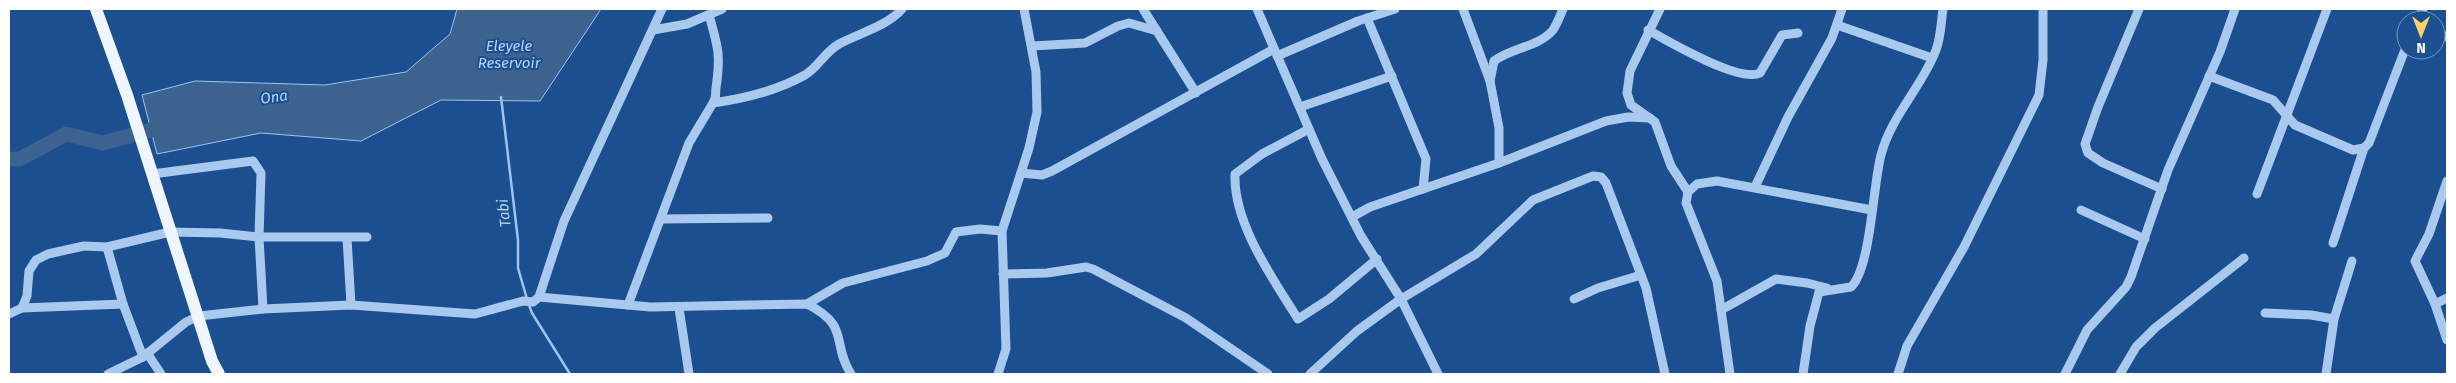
<svg xmlns="http://www.w3.org/2000/svg" width="2456" height="383" font-family="'Fira Sans',sans-serif">
  <rect width="100%" height="100%" fill="#1b4f8f"/>
  <path fill="#3c6290" stroke="#9cc4f0" d="M457,9H601L540,101L441,100L361,141L261,133L157,154L142,95L195,81L325,85L406,72L450,34Z"/>
  <g fill="none" stroke-linecap="round" stroke-linejoin="round">
    <g stroke="#9cc4f0" stroke-width="2.5">
      <path d="M501,97L518,240V268L527,299"/>
      <path d="M529,305L532,313L570,374"/>
    </g>
    <path stroke="#3c6290" stroke-width="15" d="M9,159H20L66,134L103,143L170,125"/>
    <g stroke="#a9c9ee" stroke-width="9">
      <path d="M1143,9L1196,93"/>
      <path d="M1257,9L1322,159L1361,236L1401,299L1438,374"/>
      <path d="M1463,9L1490,81"/>
      <path d="M1660,9L1630,71L1627,93L1631,105L1655,122L1671,166L1688,192"/>
      <path d="M2139,9L2098,107L2085,144L2088,153L2103,163L2162,189"/>
      <path d="M709,15C718,47 721,55 716,88C715,94 717,97 713,103"/>
      <path d="M1367,18L1426,159L1423,189"/>
      <path d="M2418,20L2423,9"/>
      <path d="M1837,25L1932,58"/>
      <path d="M653,30L687,24L722,9"/>
      <path d="M1648,30C1669,42 1740,83 1760,73L1782,35L1798,33"/>
      <path d="M2436,33L2447,37"/>
      <path d="M1032,46L1085,43L1118,26L1129,23L1157,31"/>
      <path d="M1277,56L1358,21L1395,9"/>
      <path d="M2209,76L2273,100L2295,125L2353,150L2364,148"/>
      <path d="M1300,107L1392,76"/>
      <path d="M1309,129L1262,154L1235,174C1233,223 1273,279 1298,319L1329,299L1377,259"/>
      <path d="M1499,163V128L1490,81L1494,61C1510,48 1539,47 1553,30C1557,24 1560,16 1563,9"/>
      <path d="M1021,173L1042,175L1052,171L1274,49"/>
      <path d="M152,174L253,161L261,173L259,237L263,309"/>
      <path d="M2447,181L2429,234L2415,261L2435,304L2447,340"/>
      <path d="M1755,187L1788,117L1832,38L1842,9"/>
      <path d="M2257,194L2327,9"/>
      <path d="M2081,210L2145,239"/>
      <path d="M1352,217L1370,207L1499,163L1606,121L1628,117L1650,118"/>
      <path d="M661,219L768,218"/>
      <path d="M347,238L351,305"/>
      <path d="M2333,243L2364,148L2369,143L2406,47"/>
      <path d="M107,247L123,304L143,357"/>
      <path d="M1003,274L1047,273L1086,267L1093,269L1186,318L1268,374"/>
      <path d="M539,297L564,221L662,9"/>
      <path d="M1574,299L1598,288L1641,275"/>
      <path d="M807,304L843,283L927,261L945,253L956,232L980,229L1002,231"/>
      <path d="M2435,304L2447,298"/>
      <path d="M628,305L689,143L713,103C742,99 778,90 805,75C818,67 825,52 839,44C859,33 886,27 902,9"/>
      <path d="M22,308L123,304"/>
      <path d="M679,308L689,374"/>
      <path d="M1721,310L1776,279L1807,283L1827,288"/>
      <path d="M2265,313L2311,315L2334,319"/>
      <path d="M9,314L22,308L27,296L29,271L36,260L48,254L84,246L107,247L170,232L220,233L259,237H367"/>
      <path d="M147,353L161,374"/>
      <path d="M108,374L143,357L186,322L199,316L263,309L351,305L475,314L523,301L533,302L539,297L650,307L807,304C851,326 831,343 851,374"/>
      <path d="M998,374L1006,349L1002,231L1029,148L1037,112L1036,72L1024,9"/>
      <path d="M1310,374L1357,331L1401,299L1476,254L1533,200L1593,176L1601,177L1606,183L1646,288L1665,374"/>
      <path d="M1730,374L1717,281L1686,203L1688,192L1697,184L1717,181L1872,210"/>
      <path d="M1803,374L1810,326L1819,292L1851,287C1871,268 1873,184 1881,155C1891,116 1922,87 1936,50C1941,37 1941,22 1943,9"/>
      <path d="M1898,374L1907,346L1964,247L2039,95L2043,60V9"/>
      <path d="M2065,374L2087,330L2126,287L2131,277L2168,170L2220,52L2235,9"/>
      <path d="M2120,374L2136,347L2155,328L2244,258"/>
      <path d="M2326,374L2334,319L2352,261"/>
    </g>
    <path stroke="#f0f6ff" stroke-width="12" d="M96,9L127,95L212,361L219,374"/>
  </g>
  <g text-anchor="middle" stroke-width="4" stroke-linejoin="round" paint-order="stroke">
    <g font-size="15" font-style="italic" fill="#b5d3f5" stroke="#1b4f8f">
      <text x="509" y="51">Eleyele<tspan x="509" dy="17">Reservoir</tspan></text>
      <text transform="translate(274 97) rotate(-7)" y="5">Ona</text>
      <text transform="translate(504 213) rotate(-97)" y="5">Tabi</text>
    </g>
  </g>
  <rect width="2456" height="383" fill="none" stroke="#ffffff" stroke-width="20"/>
  <g transform="translate(2421 35) rotate(180)"><circle r="24" fill="#1b4f8f" stroke="#7695bc"/>
  <path d="M0-4L9 19L0 12L-9 19Z" fill="#ffd166"/>
  <text y="-8" font-size="14" font-weight="bold" text-anchor="middle" fill="#ffffff">N</text>
  </g>
</svg>
